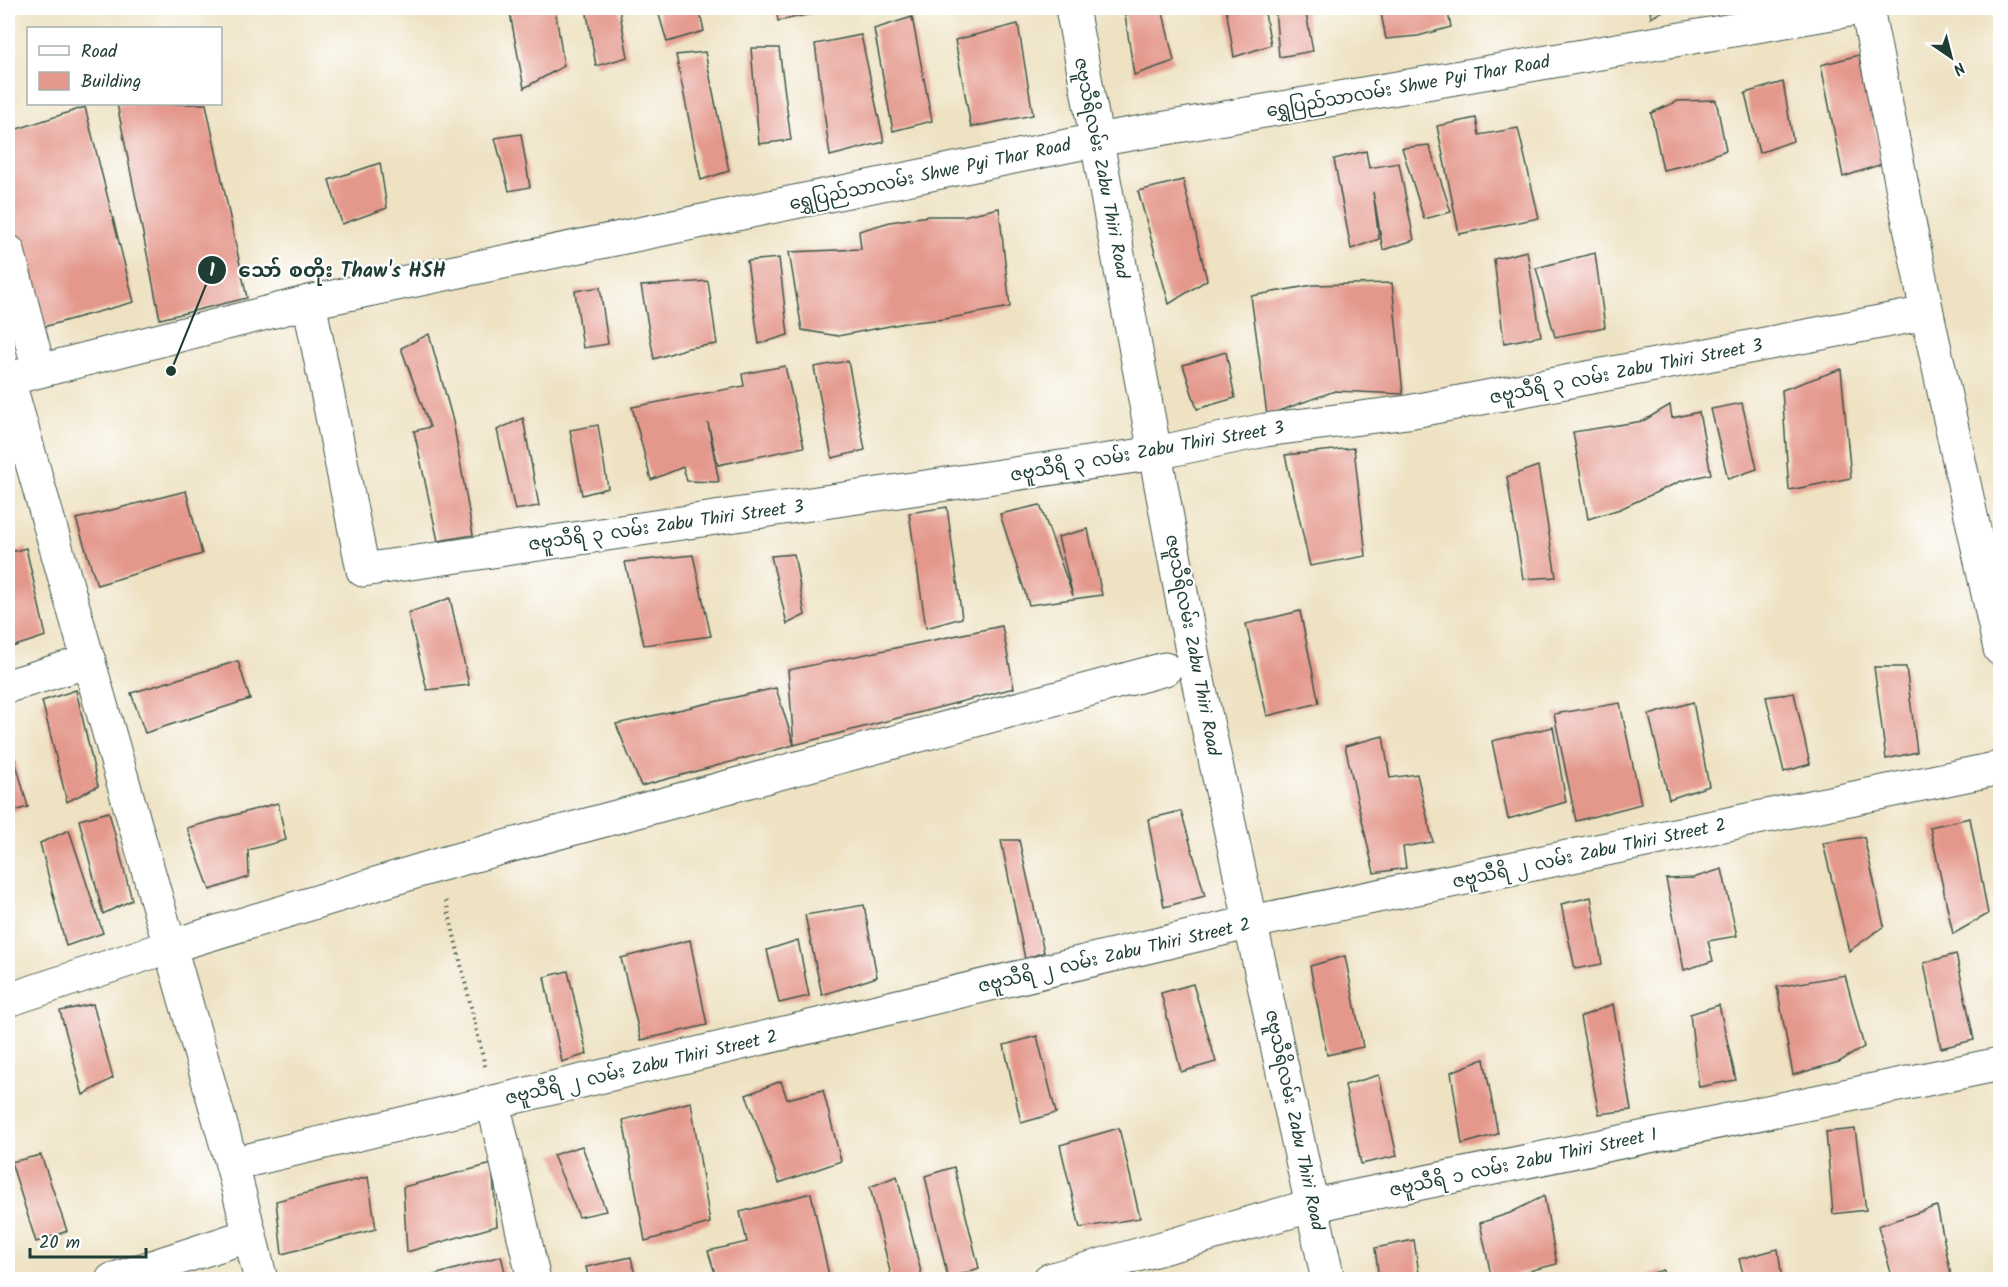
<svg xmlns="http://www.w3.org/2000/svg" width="2008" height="1287" font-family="Kalam,'Noto Sans Myanmar',sans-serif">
  <rect width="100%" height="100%" fill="#fff"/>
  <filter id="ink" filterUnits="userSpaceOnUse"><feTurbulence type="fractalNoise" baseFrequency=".0167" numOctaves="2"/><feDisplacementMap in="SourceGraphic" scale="12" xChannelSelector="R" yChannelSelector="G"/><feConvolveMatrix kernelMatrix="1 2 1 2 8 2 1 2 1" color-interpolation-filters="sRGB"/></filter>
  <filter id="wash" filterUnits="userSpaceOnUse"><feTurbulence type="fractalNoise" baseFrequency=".008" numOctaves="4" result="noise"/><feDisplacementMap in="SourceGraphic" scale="24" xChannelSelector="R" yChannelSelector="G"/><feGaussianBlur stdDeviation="1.35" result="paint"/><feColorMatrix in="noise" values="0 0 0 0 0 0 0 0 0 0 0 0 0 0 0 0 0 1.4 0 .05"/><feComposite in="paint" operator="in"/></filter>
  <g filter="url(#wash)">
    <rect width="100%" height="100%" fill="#eee2c3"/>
    <g id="blocks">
      <g fill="#e4978b">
        <path d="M509,8H555L564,66L524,88Z"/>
        <path d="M586,8H619L628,57L596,66Z"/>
        <path d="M657,8H699L704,31L667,42Z"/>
        <path d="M776,8H809L811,14L810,8H835L811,14L778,21Z"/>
        <path d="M1124,8H1162L1174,61L1134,75Z"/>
        <path d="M1226,8H1264L1271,45L1234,57Z"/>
        <path d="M1275,8H1305L1313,51L1279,57Z"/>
        <path d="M1380,8H1447L1451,27L1418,36L1386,39Z"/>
        <path d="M1650,8H1668L1651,18Z"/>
        <path d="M912,17L932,121L893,131L874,29Z"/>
        <path d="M1018,24L1033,115L971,127L955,40Z"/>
        <path d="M861,35L884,142L830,156L815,44Z"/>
        <path d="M751,48H779L791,140L759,144Z"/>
        <path d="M705,52L729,171L701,180L676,55Z"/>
        <path d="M1859,55L1882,164L1843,177L1821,65Z"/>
        <path d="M1783,82L1793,141L1759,153L1745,93Z"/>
        <path d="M1716,100L1726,150L1690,164L1663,170L1651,113L1678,101Z"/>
        <path d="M117,104H206L247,298L160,319Z"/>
        <path d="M85,107L134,302L43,327L8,217V132Z"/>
        <path d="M1476,118L1479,135L1518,128L1539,218L1459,234L1437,126Z"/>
        <path d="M521,134L530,187L509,191L495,138Z"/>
        <path d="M1429,145L1451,212L1424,219L1402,148Z"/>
        <path d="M1366,151L1369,168L1399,163L1414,240L1383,250L1373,192L1379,239L1351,249L1334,159Z"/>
        <path d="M380,163L387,208L342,224L329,180Z"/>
        <path d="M1183,180L1207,280L1169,304L1138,191Z"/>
        <path d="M999,208L1010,307L945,319L905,323L838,336L802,330L789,252L861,249L859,231L890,222L928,216H963Z"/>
        <path d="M1527,251L1541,336L1504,343L1494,259Z"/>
        <path d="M1595,253L1605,327L1555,337L1536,268Z"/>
        <path d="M779,258L788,335L759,344L747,261Z"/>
        <path d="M708,281L717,344L688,348L654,359L641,286Z"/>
        <path d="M1392,283L1403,394L1335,391L1267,415L1251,296L1313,285Z"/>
        <path d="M600,287L608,344L583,348L575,291Z"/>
        <path d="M8,302L14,341L8,343Z"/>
        <path d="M429,334L453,421L473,535L438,541L414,431L430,427L401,348Z"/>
        <path d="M1226,352L1235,398L1197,409L1183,365Z"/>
        <path d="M848,361L865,450L832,458L814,367Z"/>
        <path d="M785,366L804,447L718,465L708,423L719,482L687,481L683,467L651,480L632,407L744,386L742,374Z"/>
        <path d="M1841,369L1851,478L1789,490L1782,390Z"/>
        <path d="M1742,403L1757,469L1728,479L1711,409Z"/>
        <path d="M1670,405L1672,418L1699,412L1711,474L1681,481L1620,509L1588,519L1573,432L1643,421Z"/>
        <path d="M523,418L539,506L515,510L497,430Z"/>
        <path d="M598,425L608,488L582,495L570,430Z"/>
        <path d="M1354,448L1366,556L1310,566L1285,455Z"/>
        <path d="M1538,466L1556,577L1523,579L1507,477Z"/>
        <path d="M186,491L202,554L97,585L76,519Z"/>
        <path d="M1040,505L1073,596L1058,537L1088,529L1102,595L1029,605L1000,514Z"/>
        <path d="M947,507L962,618L926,628L909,513Z"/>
        <path d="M26,548L46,636L12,647L8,630V553Z"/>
        <path d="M794,554L805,615L787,624L771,556Z"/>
        <path d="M693,555L711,636L644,645L625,562Z"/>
        <path d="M450,598L469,685L427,690L408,613Z"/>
        <path d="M1300,611L1319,703L1267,716L1246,624Z"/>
        <path d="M1002,626L1014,688L794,745L788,670Z"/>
        <path d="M238,661L250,699L145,733L131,693Z"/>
        <path d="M1874,667H1906L1917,752L1886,759Z"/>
        <path d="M776,688L794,745L641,786L616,724Z"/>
        <path d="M76,690L98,786L67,802L42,701Z"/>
        <path d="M1794,693L1810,764L1784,772L1766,697Z"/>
        <path d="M1693,702L1709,786L1669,799L1649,715Z"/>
        <path d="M1620,703L1641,804L1576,821L1554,714Z"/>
        <path d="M1553,727L1566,802L1508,819L1492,741Z"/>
        <path d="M8,734L28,807L8,813Z"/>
        <path d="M1383,736L1390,778L1417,774L1433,842L1403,847L1406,868L1374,873L1345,746Z"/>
        <path d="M278,803L286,840L248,850L249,877L210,890L187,828Z"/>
        <path d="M1181,811L1205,896L1164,907L1148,819Z"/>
        <path d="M109,812L132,900L103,914L79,820Z"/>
        <path d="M1970,818L1988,914L1953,934L1930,827Z"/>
        <path d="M69,830L103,933L66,946L40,843Z"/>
        <path d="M1864,837L1884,926L1849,951L1823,843Z"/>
        <path d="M1001,840H1019L1044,952L1025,959Z"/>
        <path d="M1722,869L1737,936L1708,941L1713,961L1684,970L1666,879L1693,878Z"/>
        <path d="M1591,897L1602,964L1575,969L1561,904Z"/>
        <path d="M864,905L877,977L822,995L805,915Z"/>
        <path d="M690,940L707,1025L641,1040L621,958Z"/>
        <path d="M798,940L809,996L779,1003L767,950Z"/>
        <path d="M1956,954L1974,1040L1941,1048L1924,963Z"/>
        <path d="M1345,956L1363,1047L1327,1055L1310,966Z"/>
        <path d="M568,971L587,1054L562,1062L544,977Z"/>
        <path d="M1845,975L1864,1047L1839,1062L1793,1075L1777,987Z"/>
        <path d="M1193,984L1216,1062L1181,1072L1161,993Z"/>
        <path d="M93,1004L113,1078L83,1095L60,1011Z"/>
        <path d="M1613,1004L1631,1110L1599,1114L1580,1017Z"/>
        <path d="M1719,1005L1736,1080L1699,1087L1690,1014Z"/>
        <path d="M1037,1036L1056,1113L1021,1123L1004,1045Z"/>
        <path d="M1484,1059L1498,1134L1462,1144L1451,1072Z"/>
        <path d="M1379,1075L1397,1156L1361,1164L1345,1085Z"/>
        <path d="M781,1081L787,1099L823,1090L841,1161L779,1183L746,1095Z"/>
        <path d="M691,1102L710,1223L645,1241L623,1120Z"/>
        <path d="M1119,1128L1140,1218L1080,1228L1060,1145Z"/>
        <path d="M1855,1129L1866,1210L1833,1214L1826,1132Z"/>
        <path d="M582,1146L606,1211L579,1217L553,1155Z"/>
        <path d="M41,1155L67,1231L36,1242L11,1162Z"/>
        <path d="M492,1164L497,1226L407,1252L403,1187Z"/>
        <path d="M954,1167L979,1268L948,1279L925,1176Z"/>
        <path d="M897,1176L923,1280H892L870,1187Z"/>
        <path d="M368,1177L376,1229L282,1254L276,1201Z"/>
        <path d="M811,1193L830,1280H717L708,1251L747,1242L740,1212Z"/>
        <path d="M1544,1196L1557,1264L1492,1280L1480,1223L1510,1213Z"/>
        <path d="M1937,1206L1952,1280H1893L1878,1226Z"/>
        <path d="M1414,1240L1420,1280H1379L1375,1248Z"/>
        <path d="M1778,1249L1782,1280H1745L1739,1259Z"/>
        <path d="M501,1256L507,1280H420V1279Z"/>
        <path d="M631,1257L636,1280H589L586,1267Z"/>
        <path d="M1663,1270L1664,1280H1634V1279Z"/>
      </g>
    </g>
  </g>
  <g filter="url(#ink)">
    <use href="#blocks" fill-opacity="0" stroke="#3e5649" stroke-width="1.5"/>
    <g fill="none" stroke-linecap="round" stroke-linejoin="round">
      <defs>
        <g id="street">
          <path d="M1072,8L1194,662L1328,1280"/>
          <path d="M1867,8L1927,313L2000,649"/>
          <path d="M8,251L39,370"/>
          <path d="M309,302L363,570L1156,453L1265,430L1408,412L1927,313"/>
          <path d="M8,686L89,661"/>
          <path d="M8,1000L171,946L438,865L1165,669"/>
          <path d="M493,1102L534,1280"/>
          <path d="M232,1164L1252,922L2000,768"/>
          <path d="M112,1280L250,1235"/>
          <path d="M261,1280L232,1164L8,379L309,302L1096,140L1861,8"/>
          <path d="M1049,1280L1314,1205L2000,1064"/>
        </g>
      </defs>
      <use href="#street" stroke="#3e5649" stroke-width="35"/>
      <path stroke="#3e5649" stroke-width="4" stroke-dasharray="1.5 4.5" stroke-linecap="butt" d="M446,901L485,1066"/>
      <use href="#street" stroke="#fff" stroke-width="33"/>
    </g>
  </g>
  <g text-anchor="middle" stroke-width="4.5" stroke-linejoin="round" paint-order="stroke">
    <g font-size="18" fill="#1f3d34" stroke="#fff">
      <text transform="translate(1408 86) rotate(-10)" y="6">ရွှေပြည်သာလမ်း Shwe Pyi Thar Road</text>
      <text transform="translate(1102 168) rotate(79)" y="6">ဇဗူသီရိလမ်း Zabu Thiri Road</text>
      <text transform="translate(930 174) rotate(-12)" y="6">ရွှေပြည်သာလမ်း Shwe Pyi Thar Road</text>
      <text transform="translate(1626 371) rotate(-11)" y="6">ဇဗူသီရိ ၃ လမ်း Zabu Thiri Street 3</text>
      <text transform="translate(1147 451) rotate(-10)" y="6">ဇဗူသီရိ ၃ လမ်း Zabu Thiri Street 3</text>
      <text transform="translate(666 525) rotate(-8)" y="6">ဇဗူသီရိ ၃ လမ်း Zabu Thiri Street 3</text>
      <text transform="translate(1193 645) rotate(79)" y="6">ဇဗူသီရိလမ်း Zabu Thiri Road</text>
      <text transform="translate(1589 853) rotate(-12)" y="6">ဇဗူသီရိ ၂ လမ်း Zabu Thiri Street 2</text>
      <text transform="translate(1114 955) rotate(-13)" y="6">ဇဗူသီရိ ၂ လမ်း Zabu Thiri Street 2</text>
      <text transform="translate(641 1067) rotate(-13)" y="6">ဇဗူသီရိ ၂ လမ်း Zabu Thiri Street 2</text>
      <text transform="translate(1295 1120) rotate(78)" y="6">ဇဗူသီရိလမ်း Zabu Thiri Road</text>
      <text transform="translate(1523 1162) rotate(-12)" y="6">ဇဗူသီရိ ၁ လမ်း Zabu Thiri Street 1</text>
    </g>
  </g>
  <path fill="none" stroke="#1f3d34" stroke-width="2" d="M171 371L212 270"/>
  <g fill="#1f3d34" stroke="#fff" stroke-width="2">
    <circle cx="171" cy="371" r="6"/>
    <circle cx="212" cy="270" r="15"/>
  </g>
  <g font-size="18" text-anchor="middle" font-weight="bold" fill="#fff">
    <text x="212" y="276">1</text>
  </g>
  <g font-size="20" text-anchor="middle" font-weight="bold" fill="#1f3d34" stroke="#fff" stroke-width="4.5" stroke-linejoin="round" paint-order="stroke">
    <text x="342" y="277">သော် စတိုး Thaw's HSH</text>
  </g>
  <rect width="2008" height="1287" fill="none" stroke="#fff" stroke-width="30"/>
  <rect x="27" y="27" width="195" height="78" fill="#ffffff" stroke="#a5b1ae" stroke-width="1.5"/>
  <rect x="39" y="46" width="30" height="9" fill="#ffffff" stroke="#a5b1ae" stroke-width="1.5"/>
  <text x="81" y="57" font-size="18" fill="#1f3d34">Road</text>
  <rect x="39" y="72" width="30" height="18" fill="#e4978b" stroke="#a5b1ae" stroke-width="1.5"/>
  <text x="81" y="87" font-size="18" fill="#1f3d34">Building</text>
  <g transform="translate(1951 57) rotate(145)" stroke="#ffffff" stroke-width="4.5" paint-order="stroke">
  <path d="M0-4.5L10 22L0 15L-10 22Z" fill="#1f3d34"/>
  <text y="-9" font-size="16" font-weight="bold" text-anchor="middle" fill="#1f3d34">N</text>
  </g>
  <path d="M30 1248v9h116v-9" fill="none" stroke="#1f3d34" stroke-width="3"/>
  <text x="39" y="1248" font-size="18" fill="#1f3d34" stroke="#ffffff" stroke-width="4.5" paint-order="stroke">20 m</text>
</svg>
